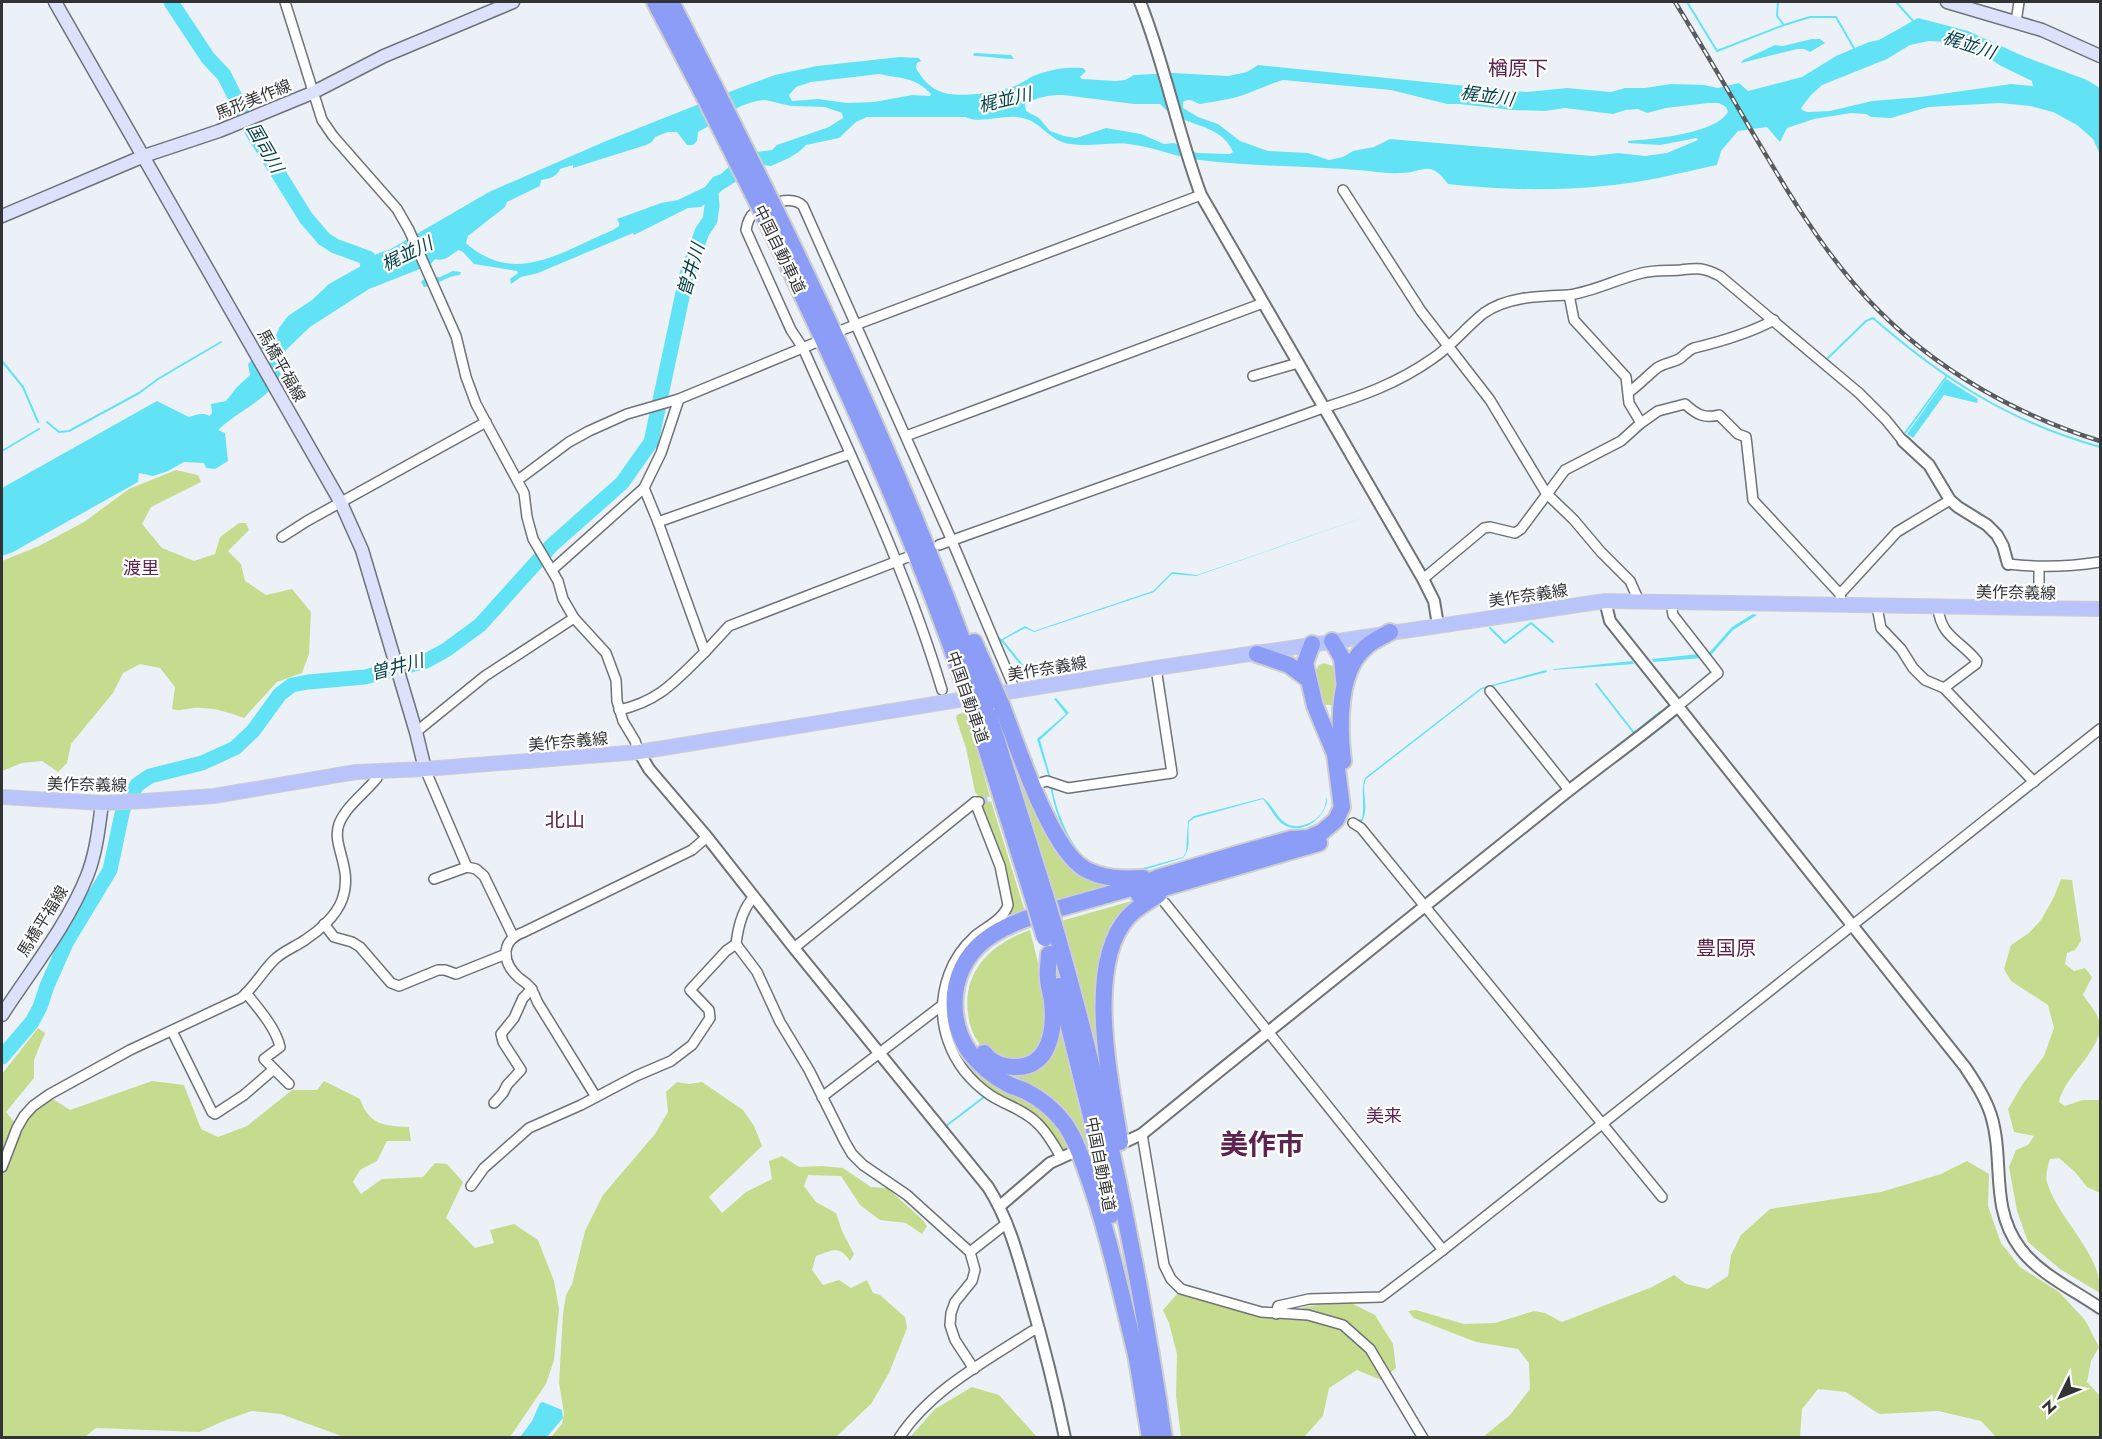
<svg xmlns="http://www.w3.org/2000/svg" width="2102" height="1439" font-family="Jost,'Noto Sans JP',sans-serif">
  <rect width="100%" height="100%" fill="#ecf1f7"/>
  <g fill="#c5dc8e">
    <path d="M176,470L198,475L201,482L151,507L142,524L162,548L194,561L215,554L220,537L239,523H246L249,530L228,551L241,564L245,581L266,595L292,589L311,612L309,654L302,673L277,682L244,718C231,713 215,708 201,708C189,707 184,712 172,709L175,687L160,668L140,664L123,673L113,693L71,744L67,763L58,772L42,761L22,763L2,771V561L39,546L84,522L129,489Z"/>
    <path d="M1324,663L1333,666C1341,678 1338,691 1336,705H1322L1314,674L1319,665Z"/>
    <path d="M966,711L990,797L980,798L975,792L966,748L956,718L957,715Z"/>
    <path d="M999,722L1063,855L1126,883L1057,906Z"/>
    <path d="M991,801L1026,915C993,925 968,943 956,975C949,992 950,1008 953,1025C967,1093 1052,1086 1073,1149C1071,1150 1068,1152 1065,1151C1060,1151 1037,1118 1028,1112C1015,1103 999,1100 987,1090C978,1083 968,1074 961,1064C935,1027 942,974 972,942C981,933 1007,919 1010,909C1014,891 987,828 980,808L982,804Z"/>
    <path d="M2061,879L2072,880L2081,941L2075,950L2067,953L2065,964L2074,971L2085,968L2092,977L2083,995C2089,1004 2098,1013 2100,1024C2102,1051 2064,1076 2059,1102L2065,1106L2082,1100H2100V1193L2087,1187L2075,1172L2059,1158L2050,1159C2048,1166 2045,1176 2047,1182C2058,1220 2102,1253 2100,1293L2060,1269L2028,1242L2017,1211L2009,1167L2016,1150L2028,1145L2034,1136L2014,1132L2008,1109L2022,1085L2044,1056L2054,1028L2048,1005L2011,981L2004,969L2011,945L2029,933L2041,920L2054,897Z"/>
    <path d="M1146,897L1106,951L1116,1134L1061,921Z"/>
    <path d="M1030,930L1047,1000L1042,1047L1017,1063C1007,1060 995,1057 987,1051C979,1046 972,1033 970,1024C958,977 987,945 1030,930Z"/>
    <path d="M1058,1015L1094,1170L1077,1137L995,1069L1024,1072Z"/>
    <path d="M38,1028L45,1033L34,1060V1078L6,1112L16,1124L23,1125L37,1109L53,1099L70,1110L152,1081L184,1085L201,1129L218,1137L247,1126L292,1090H317L324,1081L360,1099C369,1125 384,1126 409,1127L411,1141H387L377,1161L360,1170L353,1182L361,1194L382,1179L423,1177L435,1163L447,1164L463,1182L446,1218L475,1248L494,1243L490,1230L514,1224L538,1240L554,1281L559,1309L554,1360L546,1384L510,1437H344L281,1414L252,1411L226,1420L199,1432L96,1428L85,1437L2,1438V1074Z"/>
    <path d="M677,1082L689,1084L702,1082L743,1110L754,1126L762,1146L709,1197L722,1213L746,1192L772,1179L769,1161L782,1156L799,1167L822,1166L843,1168L871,1187L887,1188L922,1219L927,1226L922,1234L906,1223L880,1220L860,1205L841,1176L808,1175L804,1186L816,1202L836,1213L842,1231L854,1254L850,1261C839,1244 831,1251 816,1256L812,1270L823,1285L839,1280L851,1288L867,1280L873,1293L880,1295L905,1317L907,1328L889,1373L871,1404L836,1437H551L562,1424L564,1413L559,1383L563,1314L566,1295L572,1284L585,1231L603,1195L655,1134L668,1112L666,1092Z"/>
    <path d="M1967,1161L1989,1174L1988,1206L2001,1243L2020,1267L2059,1292L2085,1320L2099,1347L2091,1361L2087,1382L2100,1396V1437H1996L1981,1421L1938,1411L1879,1414L1846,1392L1818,1389L1802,1409L1800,1437H1483L1510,1415L1530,1389L1529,1363L1518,1349L1476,1342L1414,1318L1408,1311L1416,1310L1464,1324L1495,1323L1534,1311L1545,1313L1562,1322L1652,1287L1674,1275L1686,1284L1708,1289L1728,1276L1731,1255L1741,1235L1770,1209L1881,1192L1941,1174Z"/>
    <path d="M1177,1294L1254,1315L1290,1320L1304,1307L1347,1301L1375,1315L1393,1344L1396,1368L1381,1380L1357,1370L1329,1388L1323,1416L1304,1437H1181L1176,1396L1177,1354L1169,1323L1163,1310Z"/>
    <path d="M972,1387L999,1395L1037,1437H910L935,1409Z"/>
  </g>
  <g fill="#62e3f5" fill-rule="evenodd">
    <path d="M1918,18L1968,31L2023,56L2087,80L2100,88V154L2093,139L2077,125L2053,112L2030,106L2000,103L1928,107L1891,118L1871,117L1866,114L1851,113L1814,119L1787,128L1780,142L1767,127L1738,131L1721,151L1717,165C1680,173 1642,183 1604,186C1552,191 1500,190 1448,184C1429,158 1424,173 1400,173C1390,174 1379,172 1369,171C1313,166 1256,167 1200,160C1176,157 1153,147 1129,144C1107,142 1087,148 1065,143C1048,138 1040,122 1023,118C1003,113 983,125 965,117H867L856,122L839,138L806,145L800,151L789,158L771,166L763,165L724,189L701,207L688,208L634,235L633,233L538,273L521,277L511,284L510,279L518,273L517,271L474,264L463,252L459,250C450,255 445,262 435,259L430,265L369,289L310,327L287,349L275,368L281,373C274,397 236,412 218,430L225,433L228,461L215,469L206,468L204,463L184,462L168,471L153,476L139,473L138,482L13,552L2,556V488L157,401L189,417C195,415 204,412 209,416L212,413L211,404L226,401L237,387L250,375L248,364L252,360H267L271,355L272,350L270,348L257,350L255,346L274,341L279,328L288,316L312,300L329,284L361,266C367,258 379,252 389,250L489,192L606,141L737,89L775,75L817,66L900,57L919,58L921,61L917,63L916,68C921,77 929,87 939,91C954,99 1001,93 1017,85C1026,81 1032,75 1042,73C1055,68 1069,67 1083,68L1086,71L1080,77L1082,79L1116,81L1125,80L1134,75L1173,73L1228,76L1247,72L1258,65L1527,92L1567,88L1611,92L1625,88H1645L1671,84L1704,85L1718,88L1739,83L1748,91L1802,77L1836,56L1869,42L1879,40ZM1929,41L1948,42L1978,51L2001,66L2032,81L2033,86L2011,84L1920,97L1872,101L1830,111L1807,112L1802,110L1801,108L1811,95L1822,85L1887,59L1910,45ZM879,74C901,79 914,76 931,94L930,96L912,95L874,102L847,103L818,99L792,101L789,95L796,87L811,82ZM1283,80L1391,90L1447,104H1459L1513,110L1545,111L1565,108L1613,114L1626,110L1638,109L1647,113L1666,108L1708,103H1719L1726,107L1728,112C1715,134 1653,139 1628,141V143L1660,145L1697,138L1698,140L1667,153L1645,156L1618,153L1593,156L1390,139L1374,147L1353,151L1343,157L1329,160L1308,153L1268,151L1240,141L1218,124L1198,117L1183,108V102C1191,97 1195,103 1200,104C1219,101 1239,98 1256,90C1266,86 1273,83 1283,80ZM1063,95L1134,104H1160C1181,128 1220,121 1233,152L1230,154L1197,153L1174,143L1164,144L1141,134L1106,128L1076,138L1064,136L1050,131L1039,118L1026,111L1025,104C1038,97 1048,95 1063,95ZM765,100L791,106L825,107L842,113L843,118L829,127L777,145L772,150L757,152L730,166L721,174L713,177L705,187L678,200L661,203L617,219L619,223V226L613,230C562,251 515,287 466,243L468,236L505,207L507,202L540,186L541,180C548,179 557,177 560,169L573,165V168L646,145L652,142L655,137L668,132H677L687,145H693L697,141L698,132C723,120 734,103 765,100Z"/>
    <path d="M1812,39H1820L1825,43L1810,52L1804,49H1797L1741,63L1743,60L1775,45L1783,46Z"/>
    <path d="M975,53L1011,55L1014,59C1000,59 987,56 974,56L973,54Z"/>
    <path d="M453,271L461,272L460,275C446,276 438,285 424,287L421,282L425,278L440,277Z"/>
    <path d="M1946,379L1978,399L1977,403L1944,395L1913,438L1907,434Z"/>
    <path d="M1374,514L1196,576L1172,574L1154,592L1034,632L1025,628L1003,640L1032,676L1030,677L1002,642L994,636L1002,639L1025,626L1034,631L1153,591L1172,572L1197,575Z"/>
    <path d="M1753,614L1757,615L1733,630L1711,655L1702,658L1653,662L1652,659L1709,653L1732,627Z"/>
    <path d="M1632,661L1634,664L1553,670L1554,669Z"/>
    <path d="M1546,670L1547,672L1482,689L1366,779C1360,792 1371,807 1361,824L1356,820L1362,819C1365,807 1360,784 1366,777L1481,688Z"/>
    <path d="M1056,698L1069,713L1040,740L1051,779L1049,778L1037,739L1066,714L1054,699Z"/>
    <path d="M1050,785H1052C1054,802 1061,820 1068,834C1095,888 1136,870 1183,857L1186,852L1188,821L1194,816L1263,798C1276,807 1279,828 1299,826C1305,825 1313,822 1317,818C1324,812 1326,804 1326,797L1327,801C1324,819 1303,835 1284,825C1275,819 1270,807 1263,799L1194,818L1189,822C1187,834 1192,848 1183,858C1163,864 1141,872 1120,873C1076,873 1056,821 1050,785Z"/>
    <path d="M543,1402L562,1410L563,1418L547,1437H520L532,1421L540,1403Z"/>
  </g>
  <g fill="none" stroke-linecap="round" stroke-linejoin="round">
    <g stroke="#62e3f5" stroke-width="2">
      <path d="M1687,2L1717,51L1784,25"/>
      <path d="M1778,2L1777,16L1784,25L1810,17H1836L1855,50"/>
      <path d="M1896,2L1914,22"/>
      <path d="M1828,358L1866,321L1873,318C1943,379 2010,422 2100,447"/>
      <path d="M2,361L23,387L38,422"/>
      <path d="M47,422L59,432L69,431L139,393L158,379L221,342"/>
      <path d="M1905,433L1946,377"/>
      <path d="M2,451L39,429"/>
      <path d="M1490,628L1505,643L1531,623L1553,642"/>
      <path d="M1596,684L1634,733L1660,712"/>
      <path d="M946,1126L984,1097"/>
    </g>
    <g stroke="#62e3f5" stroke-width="15">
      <path d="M171,2L208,58L224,75L252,131L306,218L324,239L335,246L368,258L367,276"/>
      <path d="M2,1057L32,1022L40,1007L47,986L66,943L110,870L123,809L137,785L150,776L202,763L235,748L253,731L280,694L292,685L308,682L365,677L426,661L446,650L480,625L552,545L622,483L651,442L687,274L702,232L710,220L712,206L711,192"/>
    </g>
    <path stroke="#c7cbd0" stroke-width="9" stroke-dasharray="9 4.5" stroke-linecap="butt" d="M979,802L1035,784"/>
    <defs>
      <g id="minor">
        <path d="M285,2L322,120L333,136L397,209L409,230L456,336L466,377L476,404L524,493L527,517L533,539L558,581L563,599L574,618L606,653L616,680L617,701L623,721L635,741L639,752"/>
        <path d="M2016,22L2019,2"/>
        <path d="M1343,190L1421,311L1490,400L1546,493L1574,520L1601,552L1630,581L1639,601"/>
        <path d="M1569,295C1595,291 1617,279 1642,273C1655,270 1667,271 1680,270C1698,268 1703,267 1720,276L1859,393L1886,420L1903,441"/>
        <path d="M842,330L1201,195"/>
        <path d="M1253,376L1298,363"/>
        <path d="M1629,392C1639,385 1647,376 1657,368C1664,363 1672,363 1679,359C1684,356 1688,350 1694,348C1719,342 1750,333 1774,320"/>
        <path d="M1641,423L1658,411L1685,404C1696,414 1704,419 1719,415L1738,434L1746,437L1753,500L1840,594L1842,606"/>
        <path d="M906,436L1263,303"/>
        <path d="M850,454L658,522L705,652L729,626L908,557"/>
        <path d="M518,480L569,442L589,431L627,414L679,399L817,342"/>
        <path d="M658,522L644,488L661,453L679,399"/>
        <path d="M282,537L307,521L486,422"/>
        <path d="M939,545L1323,408C1362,396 1398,383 1432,359C1452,346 1466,327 1484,313C1508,296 1542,296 1569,295L1574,320L1626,377L1629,403L1641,423L1621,441L1565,470L1521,529L1515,533L1490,527L1484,528L1423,579"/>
        <path d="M2008,564C2040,568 2068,567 2100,562"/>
        <path d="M2039,568V608"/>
        <path d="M552,570L644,488"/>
        <path d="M1840,594L1897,532L1950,500"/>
        <path d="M1671,602L1673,615L1718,673L1678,706"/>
        <path d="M1877,607L1881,628L1901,649L1913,668L1925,680L1944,688L2034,782"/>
        <path d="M1938,608C1941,637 1960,640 1977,661L1976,664L1944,688"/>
        <path d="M942,690C907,572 853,461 803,348L791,330L746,230C747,224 749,217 754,213C766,204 792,194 803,206L952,541L1012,683"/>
        <path d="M1490,691L1569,790"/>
        <path d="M619,710C660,701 676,680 705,652"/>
        <path d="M416,732L485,676L574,618"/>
        <path d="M425,769L467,867L434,879"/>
        <path d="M1037,784L1047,781L1068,788L1172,773L1156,668"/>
        <path d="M975,802L1000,866L1008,905C1004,919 986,927 975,936C964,946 954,960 949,974C932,1020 950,1067 990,1095C1005,1105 1023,1109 1037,1123C1047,1132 1054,1145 1061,1157"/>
        <path d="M1353,823L1361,828L1662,1197"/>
        <path d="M467,867L476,869L484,876L513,936"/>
        <path d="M754,897C742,909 738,927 736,944L757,972L780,1022L809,1070L845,1142L852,1154L863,1165L907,1195L970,1252L975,1270L972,1281L955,1302L951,1313L950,1325L955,1340L974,1369"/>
        <path d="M1165,903L1443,1250"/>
        <path d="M324,924L334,937L352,942L360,947L391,983L399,986L438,970H445L456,974L506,954"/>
        <path d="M794,948L975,802H979"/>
        <path d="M246,993C258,1008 276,1028 280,1047L264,1059L289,1084"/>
        <path d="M172,1031L212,1112L215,1114L244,1095L274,1069"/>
        <path d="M596,1097L538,1003C535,997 533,990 529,986C526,982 521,980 518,977C501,961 501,940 524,932L692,850L707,837"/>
        <path d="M822,1097L941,1006"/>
        <path d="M494,1103L503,1093L507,1085L521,1070L503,1042L501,1034L514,1018L523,998L532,989"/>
        <path d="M1142,1134L1164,1265L1171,1279L1181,1289L1261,1312L1308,1315L1343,1325L1370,1349L1423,1438"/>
        <path d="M2,1167L17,1128L24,1116L33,1106L50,1094L130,1050L241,998C254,987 262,972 274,960C283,951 295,947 305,940C319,931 336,916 342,900C354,868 331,846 339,824C346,806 365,793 377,778L378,771"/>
        <path d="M471,1186L484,1168L529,1128L581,1105L636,1076L671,1061L692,1045L710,1018L709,1010L690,990L726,951L736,944"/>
        <path d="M970,1252L1007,1223"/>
        <path d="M1276,1314L1278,1306L1309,1299L1381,1297L1443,1250L2100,729"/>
        <path d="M899,1438C930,1390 986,1361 1032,1331L1039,1329"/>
      </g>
      <g id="tertiary">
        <path d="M1140,2C1165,64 1177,131 1201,195L1423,579L1434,601L1438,625"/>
        <path d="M1903,441L1929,465L1950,500L1958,507L1987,525L1997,535L2003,546L2008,564"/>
        <path d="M1605,601L1610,621L1965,1067C1975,1082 1985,1097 1991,1115C2005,1161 1989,1206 2020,1248C2039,1274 2074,1290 2100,1308"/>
        <path d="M639,752L649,769L707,837L794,948L988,1187C1009,1220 1018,1256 1029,1294C1043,1342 1055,1389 1065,1438"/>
        <path d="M1127,1141L1142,1134C1278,1023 1415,913 1552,804C1594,770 1637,740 1678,706"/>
        <path d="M1000,1206L1050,1163L1074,1152"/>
      </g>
      <g id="secondary">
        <path d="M55,2L341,503L362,550L416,732L425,769"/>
        <path d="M1947,2L2042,30L2100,56"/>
        <path d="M2,216L144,156L219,131L256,116L312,93L384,56L513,2"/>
        <path d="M2,1015C31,970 67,926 87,876C96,854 99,827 102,803"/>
      </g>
      <path id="primary" d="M2,797L102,803L144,801L214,796L356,772L425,769L639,752L1156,668L1605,601L2100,609"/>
      <g id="motorway">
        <path d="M655,2L703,94"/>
        <path d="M671,2L716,90"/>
        <path d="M776,211C851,366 921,522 978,684"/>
        <path d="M764,216C839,369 910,525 965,686"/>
        <path d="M1332,641L1342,658L1344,680"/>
        <path d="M974,642L991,681"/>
        <path d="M1257,654L1289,665L1308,679"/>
        <path d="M986,706L1046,898"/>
        <path d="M1002,706C1017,745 1050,849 1085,869C1103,879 1122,879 1143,878"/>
        <path d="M974,709L1034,901"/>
        <path d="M1343,761C1339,727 1337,671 1366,647C1372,641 1382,637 1390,632"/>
        <path d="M1139,895L1319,843"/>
        <path d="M1057,935C1104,1100 1139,1268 1164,1438"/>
        <path d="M1059,986L1092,1120L1111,1215"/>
        <path d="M984,1053C993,1064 1003,1067 1017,1067C1051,1066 1055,1027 1052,1001C1051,993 1048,985 1048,978C1047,970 1049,962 1049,954"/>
        <path d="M1120,1142C1111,1083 1084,966 1128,917C1136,908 1147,902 1158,895"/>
        <path d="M1136,1353L1150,1438"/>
        <path d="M1138,1362C1122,1299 1109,1234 1087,1173C1081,1156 1075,1139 1065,1124C1055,1111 1041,1099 1027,1092C1020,1088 1012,1087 1006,1083C993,1076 980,1065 971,1054C958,1037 953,1015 955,994C962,935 1016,921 1064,907C1089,900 1113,893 1138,886L1157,878L1241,853L1291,839L1308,838L1322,832L1336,820L1342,807L1335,754L1315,706L1305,663L1312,644"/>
      </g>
    </defs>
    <use href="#minor" stroke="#6e7378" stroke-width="12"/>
    <use href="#tertiary" stroke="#6e7378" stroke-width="14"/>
    <use href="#secondary" stroke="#6e7378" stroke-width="15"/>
    <use href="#primary" stroke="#cececf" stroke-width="16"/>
    <use href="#motorway" stroke="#cececf" stroke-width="20"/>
    <use href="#minor" stroke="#fff" stroke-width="9"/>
    <use href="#tertiary" stroke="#fff" stroke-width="10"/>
    <use href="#secondary" stroke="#dce2fc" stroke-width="12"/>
    <use href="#primary" stroke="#b9c4fa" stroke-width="14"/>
    <use href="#motorway" stroke="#8b9df6" stroke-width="16"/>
    <defs>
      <path id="rail" d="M1675,2C1701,44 1726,87 1751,130C1783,184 1814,237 1855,285C1919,360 2007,412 2100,441"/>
    </defs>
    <use href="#rail" stroke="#595c5f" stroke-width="4.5"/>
    <use href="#rail" stroke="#fff" stroke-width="2" stroke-dasharray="7" stroke-linecap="butt"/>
    <defs>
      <g id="motorway-bridge">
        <path d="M716,90L776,211"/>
        <path d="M703,94L764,216"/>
        <path d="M991,681L1002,706"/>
        <path d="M978,684L986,706"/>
        <path d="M965,686L974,709"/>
        <path d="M1046,898L1057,935"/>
        <path d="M1034,901L1045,938"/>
      </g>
    </defs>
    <use href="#motorway-bridge" stroke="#cececf" stroke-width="20" stroke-linecap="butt"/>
    <use href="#motorway-bridge" stroke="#8b9df6" stroke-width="16"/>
  </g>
  <g text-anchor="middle" stroke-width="4.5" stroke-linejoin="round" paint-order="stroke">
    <g font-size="16" fill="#313335" stroke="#fff">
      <text transform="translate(253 99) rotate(-22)" y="6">馬形美作線</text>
      <text transform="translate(780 249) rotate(64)" y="6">中国自動車道</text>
      <text transform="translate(282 365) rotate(61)" y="6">馬橋平福線</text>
      <text transform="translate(2016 592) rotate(1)" y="6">美作奈義線</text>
      <text transform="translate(1528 595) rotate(-8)" y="6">美作奈義線</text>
      <text transform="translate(1047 668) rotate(-9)" y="6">美作奈義線</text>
      <text transform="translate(968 697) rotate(71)" y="6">中国自動車道</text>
      <text transform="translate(568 741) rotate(-5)" y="6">美作奈義線</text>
      <text transform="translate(87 784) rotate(1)" y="6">美作奈義線</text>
      <text transform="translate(42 921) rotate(-58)" y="6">馬橋平福線</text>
      <text transform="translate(1101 1164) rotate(79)" y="6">中国自動車道</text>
    </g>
    <g font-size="18" font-style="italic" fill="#07444c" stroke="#fff">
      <text transform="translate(1969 45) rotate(18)" y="6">梶並川</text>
      <text transform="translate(1487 96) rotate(8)" y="6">梶並川</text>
      <text transform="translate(1005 100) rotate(-13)" y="6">梶並川</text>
      <text transform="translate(265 148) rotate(60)" y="6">国司川</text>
      <text transform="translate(407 254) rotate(-26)" y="6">梶並川</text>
      <text transform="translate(691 270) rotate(-74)" y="6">曽井川</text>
      <text transform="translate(397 667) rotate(-15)" y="6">曽井川</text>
    </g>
    <g font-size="18" fill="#5d244f" stroke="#fff">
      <text x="141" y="574">渡里</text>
      <text x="1384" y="1122">美来</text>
    </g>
    <g font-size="20" fill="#5d244f" stroke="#fff">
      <text x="1518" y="75">楢原下</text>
      <text x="565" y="827">北山</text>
      <text x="1726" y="955">豊国原</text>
    </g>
    <g font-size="28" font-weight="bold" fill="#5d244f" stroke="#fff">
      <text x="1262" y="1154">美作市</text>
    </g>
  </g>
  <rect width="2102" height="1439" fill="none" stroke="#313335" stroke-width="6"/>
  <g transform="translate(2060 1397) rotate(227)" stroke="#ffffff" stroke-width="4.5" paint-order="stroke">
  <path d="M0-4.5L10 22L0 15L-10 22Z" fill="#313335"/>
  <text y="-9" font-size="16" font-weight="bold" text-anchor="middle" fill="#313335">N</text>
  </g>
</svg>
